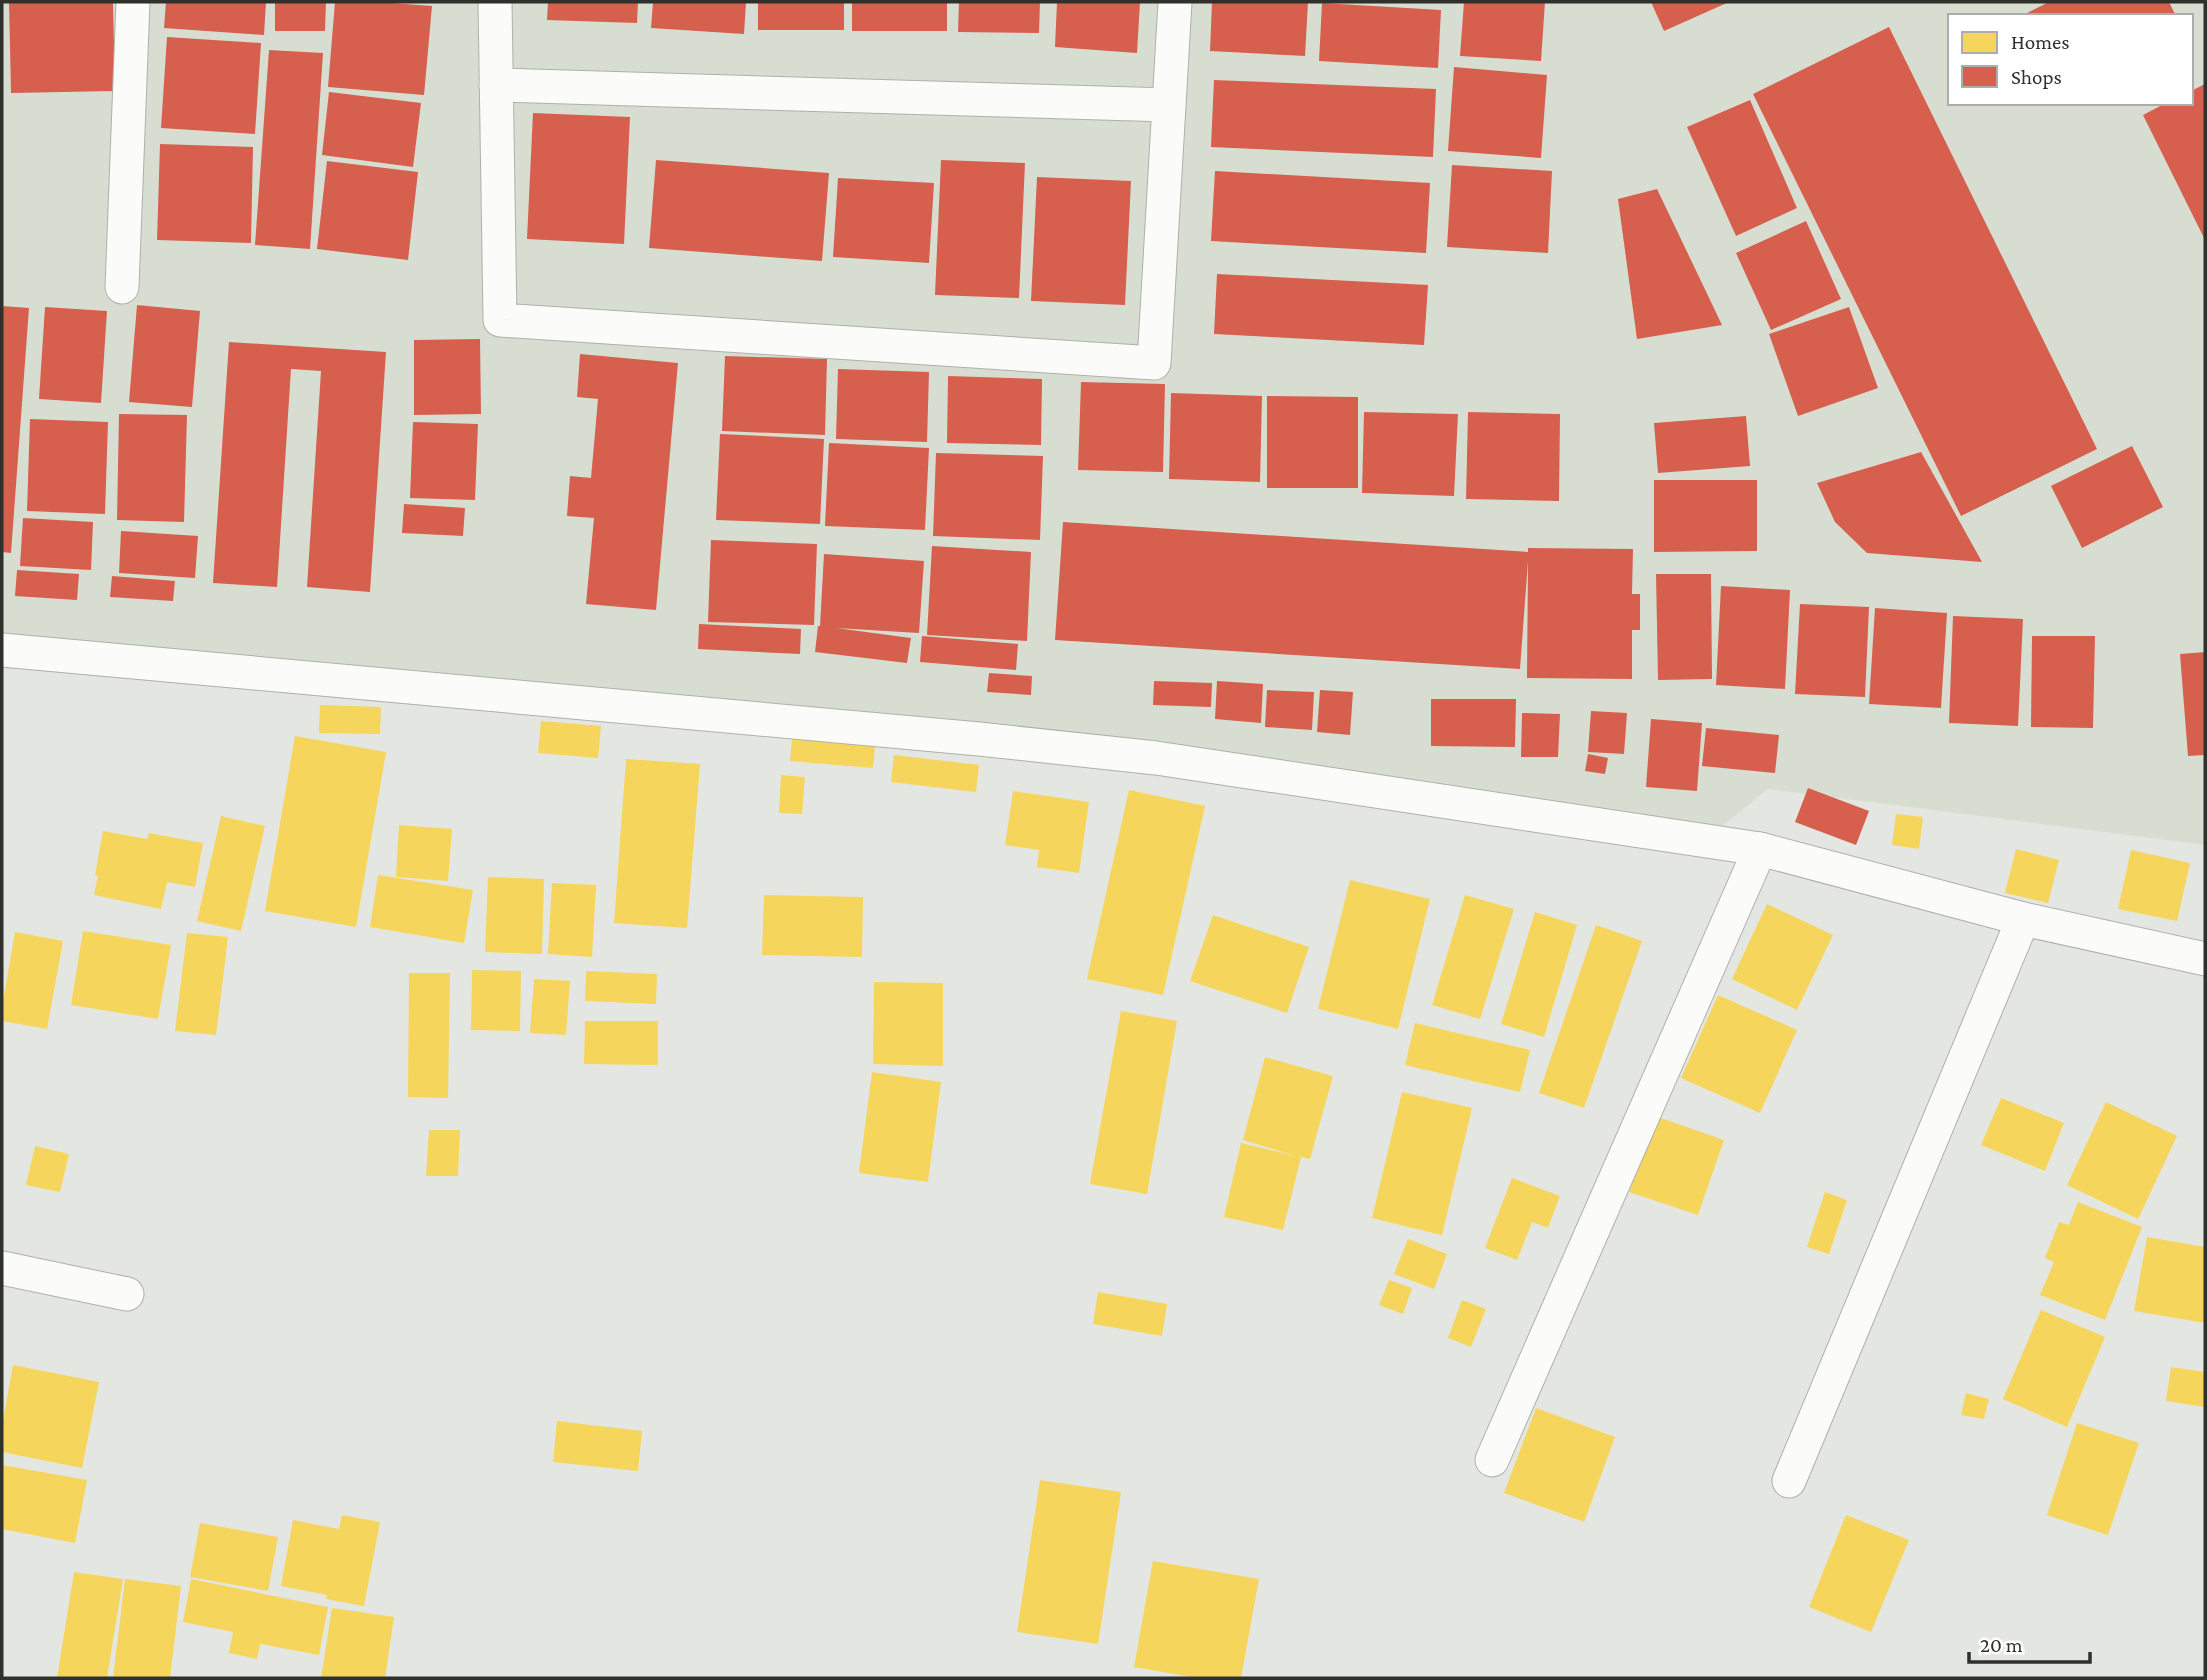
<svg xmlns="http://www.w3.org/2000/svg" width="2207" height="1680" font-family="'Crimson Pro',serif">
  <rect width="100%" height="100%" fill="#e4e7e1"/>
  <path fill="#d7ded1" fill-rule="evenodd" d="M2,2H2205V845L1768,789L1720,828L2,654ZM1950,16H2191V103H1950Z"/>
  <g fill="#f6d55c">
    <path d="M320,705L381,707L380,734L319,733Z"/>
    <path d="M541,721L601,726L598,758L538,753Z"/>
    <path d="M295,736L386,752L356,927L265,911Z"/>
    <path d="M792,739L875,747L873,768L790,761Z"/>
    <path d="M894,755L979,765L976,792L891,782Z"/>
    <path d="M626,759L700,764L687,928L614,923Z"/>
    <path d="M781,775L805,777L802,814L779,813Z"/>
    <path d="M1129,790L1205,806L1163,995L1087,979Z"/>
    <path d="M1013,791L1089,802L1079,873L1037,867L1039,850L1005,845Z"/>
    <path d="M1896,814L1923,817L1919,849L1892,845Z"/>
    <path d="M221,816L265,826L241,931L197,921Z"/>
    <path d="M399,825L452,829L448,881L396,877Z"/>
    <path d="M103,831L147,839L149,833L203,843L195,887L167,882L161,909L94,895L98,876L95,875Z"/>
    <path d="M2016,849L2059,860L2048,903L2005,893Z"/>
    <path d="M2131,850L2190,863L2177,921L2118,909Z"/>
    <path d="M378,875L473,890L464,943L370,927Z"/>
    <path d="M488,877L544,879L542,954L485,952Z"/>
    <path d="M1350,880L1430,899L1398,1029L1318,1009Z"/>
    <path d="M552,883L596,885L592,957L548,954Z"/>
    <path d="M764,895L863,897L862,957L762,955Z"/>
    <path d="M1465,895L1514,909L1480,1019L1432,1005Z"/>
    <path d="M1767,904L1833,935L1797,1010L1732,979Z"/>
    <path d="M1535,912L1577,925L1544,1037L1501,1024Z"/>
    <path d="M1213,915L1309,947L1287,1013L1190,981Z"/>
    <path d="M1596,925L1642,941L1584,1108L1539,1093Z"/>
    <path d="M83,931L171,945L158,1019L71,1005Z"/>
    <path d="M15,932L63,941L47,1029L2,1021V1008Z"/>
    <path d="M187,933L228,937L216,1035L175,1031Z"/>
    <path d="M472,970L521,971L520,1031L471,1030Z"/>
    <path d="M586,971L657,974L656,1004L585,1001Z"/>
    <path d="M409,973H450L448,1098L408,1097Z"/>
    <path d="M534,979L570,981L566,1035L530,1033Z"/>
    <path d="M874,982L943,983V1066L873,1064Z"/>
    <path d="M1718,995L1797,1030L1760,1113L1681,1078Z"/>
    <path d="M1121,1011L1177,1021L1147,1194L1090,1184Z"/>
    <path d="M585,1021H658V1065L584,1064Z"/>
    <path d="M1415,1023L1530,1050L1520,1092L1405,1065Z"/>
    <path d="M1265,1057L1333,1076L1310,1159L1301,1157L1283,1230L1224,1217L1241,1143L1296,1156L1243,1140Z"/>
    <path d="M872,1072L941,1082L928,1182L859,1173Z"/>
    <path d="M1402,1092L1472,1108L1442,1235L1372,1218Z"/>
    <path d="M2001,1098L2064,1123L2045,1171L1981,1145Z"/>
    <path d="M2106,1102L2177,1136L2138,1219L2067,1185Z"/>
    <path d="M1655,1116L1724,1140L1698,1215L1629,1192Z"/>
    <path d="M429,1130H460L458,1176H426Z"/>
    <path d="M35,1146L69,1154L60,1192L26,1185Z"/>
    <path d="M1512,1178L1560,1196L1548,1228L1532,1222L1517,1260L1485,1248Z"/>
    <path d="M1825,1192L1847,1200L1829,1254L1807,1247Z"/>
    <path d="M2078,1202L2142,1227L2105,1320L2040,1295L2054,1262L2045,1258L2059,1222L2069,1225Z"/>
    <path d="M2147,1237L2205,1247V1323L2134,1311Z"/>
    <path d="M1408,1239L1447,1254L1434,1289L1394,1274Z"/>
    <path d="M1389,1280L1412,1288L1403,1314L1379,1305Z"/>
    <path d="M1098,1292L1167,1304L1162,1336L1093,1324Z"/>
    <path d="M1462,1300L1486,1309L1471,1347L1448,1338Z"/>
    <path d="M2041,1310L2105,1337L2067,1427L2003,1399Z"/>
    <path d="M13,1365L99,1382L82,1468L2,1452V1426Z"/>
    <path d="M2171,1367L2205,1372V1407L2166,1401Z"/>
    <path d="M1966,1393L1989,1399L1984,1419L1961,1415Z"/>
    <path d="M1536,1408L1615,1437L1584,1522L1504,1493Z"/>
    <path d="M557,1421L642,1431L638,1471L553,1462Z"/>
    <path d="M2077,1423L2139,1443L2108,1535L2047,1515Z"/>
    <path d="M2,1465L87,1480L75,1543L2,1529Z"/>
    <path d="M1040,1480L1121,1492L1098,1644L1017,1632Z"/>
    <path d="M342,1515L380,1522L364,1606L326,1599L327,1595L281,1586L293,1520L339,1529Z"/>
    <path d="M1846,1515L1909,1540L1871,1632L1809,1607Z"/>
    <path d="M200,1523L278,1537L268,1591L190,1577Z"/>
    <path d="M1153,1561L1259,1579L1241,1678H1197L1134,1667Z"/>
    <path d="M74,1572L123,1579L107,1678H57Z"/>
    <path d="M125,1579L181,1586L170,1678H113Z"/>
    <path d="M191,1579L328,1607L319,1655L260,1644L257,1659L229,1653L233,1632L183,1622Z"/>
    <path d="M332,1608L394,1617L385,1678H321Z"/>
  </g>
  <g fill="#d6604d">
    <path d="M9,2H113L115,91L11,93Z"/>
    <path d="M166,2H266L264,35L164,28Z"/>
    <path d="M275,2H326L325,31H275Z"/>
    <path d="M335,2H378L432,6L424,95L328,87Z"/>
    <path d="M548,2H638L637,23L547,20Z"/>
    <path d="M653,2H746L744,34L651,28Z"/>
    <rect x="758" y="2" width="86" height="28"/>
    <rect x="852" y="2" width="95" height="29"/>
    <path d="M959,2H1040L1039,33L958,32Z"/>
    <path d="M1057,2H1140L1137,53L1055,47Z"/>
    <path d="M1212,2H1308L1305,56L1210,51Z"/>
    <path d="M1464,2H1545L1541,61L1460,56Z"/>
    <path d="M1651,2H1729L1664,31Z"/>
    <path d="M2049,2H2169L2176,16H2021Z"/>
    <path d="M1322,3L1441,10L1438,68L1319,61Z"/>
    <path d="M1889,27L2097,449L1961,516L1753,94Z"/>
    <path d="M167,37L261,43L255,134L161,128Z"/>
    <path d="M269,50L323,53L310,249L255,245Z"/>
    <path d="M1454,67L1547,75L1541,158L1448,151Z"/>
    <path d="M1214,80L1436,89L1433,157L1211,147Z"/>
    <path d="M2205,84V240L2143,115L2166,103H2191V91Z"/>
    <path d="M329,92L421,103L413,167L322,155Z"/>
    <path d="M1750,100L1797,208L1736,236L1687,127Z"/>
    <path d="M533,113L630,117L624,244L527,239Z"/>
    <path d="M160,144L253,147L251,243L157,240Z"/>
    <path d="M656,160L829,173L822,261L649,248Z"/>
    <path d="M941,160L1025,163L1019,298L935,295Z"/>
    <path d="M327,161L418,172L408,260L317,249Z"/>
    <path d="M1452,165L1552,171L1548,253L1447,247Z"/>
    <path d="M1215,171L1430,183L1426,253L1211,241Z"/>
    <path d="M1037,177L1131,181L1125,305L1031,301Z"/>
    <path d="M838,178L934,183L929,263L833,257Z"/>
    <path d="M1657,189L1722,325L1637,339L1618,199Z"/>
    <path d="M1806,221L1841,299L1771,330L1736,253Z"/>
    <path d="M1217,274L1428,285L1424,345L1214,334Z"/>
    <path d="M137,305L200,311L192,407L129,402Z"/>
    <path d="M2,306L29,308L11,553L2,552Z"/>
    <path d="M45,307L107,311L101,403L39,399Z"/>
    <path d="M1849,307L1878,388L1798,416L1769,334Z"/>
    <path d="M480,339L481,414L414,415V340Z"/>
    <path d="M229,342L386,352L370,592L307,587L321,371L291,369L277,587L213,583Z"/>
    <path d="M580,354L678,363L656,610L586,604L594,518L567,516L570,476L591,478L598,399L577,397Z"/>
    <path d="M725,356L827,359L825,435L722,431Z"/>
    <path d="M838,369L929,372L927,442L836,439Z"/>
    <path d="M948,376L1042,379L1041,445L947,443Z"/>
    <path d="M1081,382L1165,384L1163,472L1078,470Z"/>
    <path d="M1171,393L1262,396L1260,482L1169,479Z"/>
    <path d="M1267,396L1358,397V488H1267Z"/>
    <path d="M1364,412L1458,414L1454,496L1362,493Z"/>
    <path d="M1468,412L1560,414L1559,501L1466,499Z"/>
    <path d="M119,414L187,415L184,522L117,520Z"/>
    <path d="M1746,416L1750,466L1658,473L1654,423Z"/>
    <path d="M30,419L108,422L105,514L27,511Z"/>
    <path d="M413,422L478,424L475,500L410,498Z"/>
    <path d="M720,434L824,439L820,524L716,520Z"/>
    <path d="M829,443L929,448L925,530L825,526Z"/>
    <path d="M2132,446L2163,507L2082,548L2051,486Z"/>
    <path d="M1921,452L1982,562L1867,553L1835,522L1817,483Z"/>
    <path d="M936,453L1043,456L1040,540L933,536Z"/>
    <path d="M1654,480H1757V551L1654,552Z"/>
    <path d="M404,504L465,508L463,536L402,533Z"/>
    <path d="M23,518L93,522L91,570L20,566Z"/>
    <path d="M1063,522L1528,552V548L1633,549L1632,594H1640V630H1632V679L1527,678L1528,561L1520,669L1055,640Z"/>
    <path d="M121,531L198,536L195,578L119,573Z"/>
    <path d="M711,540L817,544L814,625L708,622Z"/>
    <path d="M932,546L1031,552L1027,641L927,635Z"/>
    <path d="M824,554L924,561L919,633L836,628L911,638L907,663L815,652L818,626H820Z"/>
    <path d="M17,570L79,574L77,600L15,596Z"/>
    <path d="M1656,574H1711L1712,679L1658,680Z"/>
    <path d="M112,576L175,581L173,601L110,597Z"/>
    <path d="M1721,586L1790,590L1785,689L1716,685Z"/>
    <path d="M1800,604L1869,607L1865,697L1795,694Z"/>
    <path d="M1875,608L1947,613L1941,708L1869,704Z"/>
    <path d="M1953,616L2023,619L2018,726L1949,723Z"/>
    <path d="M699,624L801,629L800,654L698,649Z"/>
    <path d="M922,636L1018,644L1016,670L920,662Z"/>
    <path d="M2032,636H2095L2093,728L2031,727Z"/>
    <path d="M2205,652V755L2188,756L2180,654Z"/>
    <path d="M989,673L1032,676L1031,695L987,692Z"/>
    <path d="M1154,681L1212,683L1211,707L1153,705Z"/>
    <path d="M1217,681L1263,684L1261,723L1215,719Z"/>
    <path d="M1267,690L1314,692L1312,730L1265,727Z"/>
    <path d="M1320,690L1353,692L1350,735L1317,732Z"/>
    <path d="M1431,699H1516L1515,747L1431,746Z"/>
    <path d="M1591,711L1627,713L1624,754L1588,752Z"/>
    <path d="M1522,713L1560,714L1558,757H1521Z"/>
    <path d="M1651,719L1702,723L1697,791L1646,787Z"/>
    <path d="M1706,728L1779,735L1775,773L1702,766Z"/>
    <path d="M1588,754L1608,758L1605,774L1585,771Z"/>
    <path d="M1808,788L1869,811L1856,845L1795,822Z"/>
  </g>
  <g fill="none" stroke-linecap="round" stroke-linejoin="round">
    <defs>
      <g id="minor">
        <path d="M495,2L500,320L1154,363L1175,2"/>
        <path d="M496,85L1169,105"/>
        <path d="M122,287L133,2"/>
        <path d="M2,650L979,739L1156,758L1760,849L2023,919L2205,959"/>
        <path d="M2,1268L127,1294"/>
        <path d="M1492,1460L1760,849"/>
        <path d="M1789,1481L2023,919"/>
      </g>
    </defs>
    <use href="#minor" stroke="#aeb0ab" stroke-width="35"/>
    <use href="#minor" stroke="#fbfbfa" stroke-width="33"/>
  </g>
  <rect width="2207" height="1680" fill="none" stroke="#2f312d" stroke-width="7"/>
  <rect x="1948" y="14" width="245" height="91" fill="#ffffff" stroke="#acadab" stroke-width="2"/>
  <rect x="1962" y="32" width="35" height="21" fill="#f6d55c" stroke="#acadab" stroke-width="2"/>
  <text x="2011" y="49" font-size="21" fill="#2f312d">Homes</text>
  <rect x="1962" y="66" width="35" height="21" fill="#d6604d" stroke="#acadab" stroke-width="2"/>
  <text x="2011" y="84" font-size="21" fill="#2f312d">Shops</text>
  <path d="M1969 1652v10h121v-10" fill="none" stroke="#2f312d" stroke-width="3.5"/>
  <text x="1980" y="1652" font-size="21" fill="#2f312d" stroke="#ffffff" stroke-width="5" paint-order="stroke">20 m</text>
</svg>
